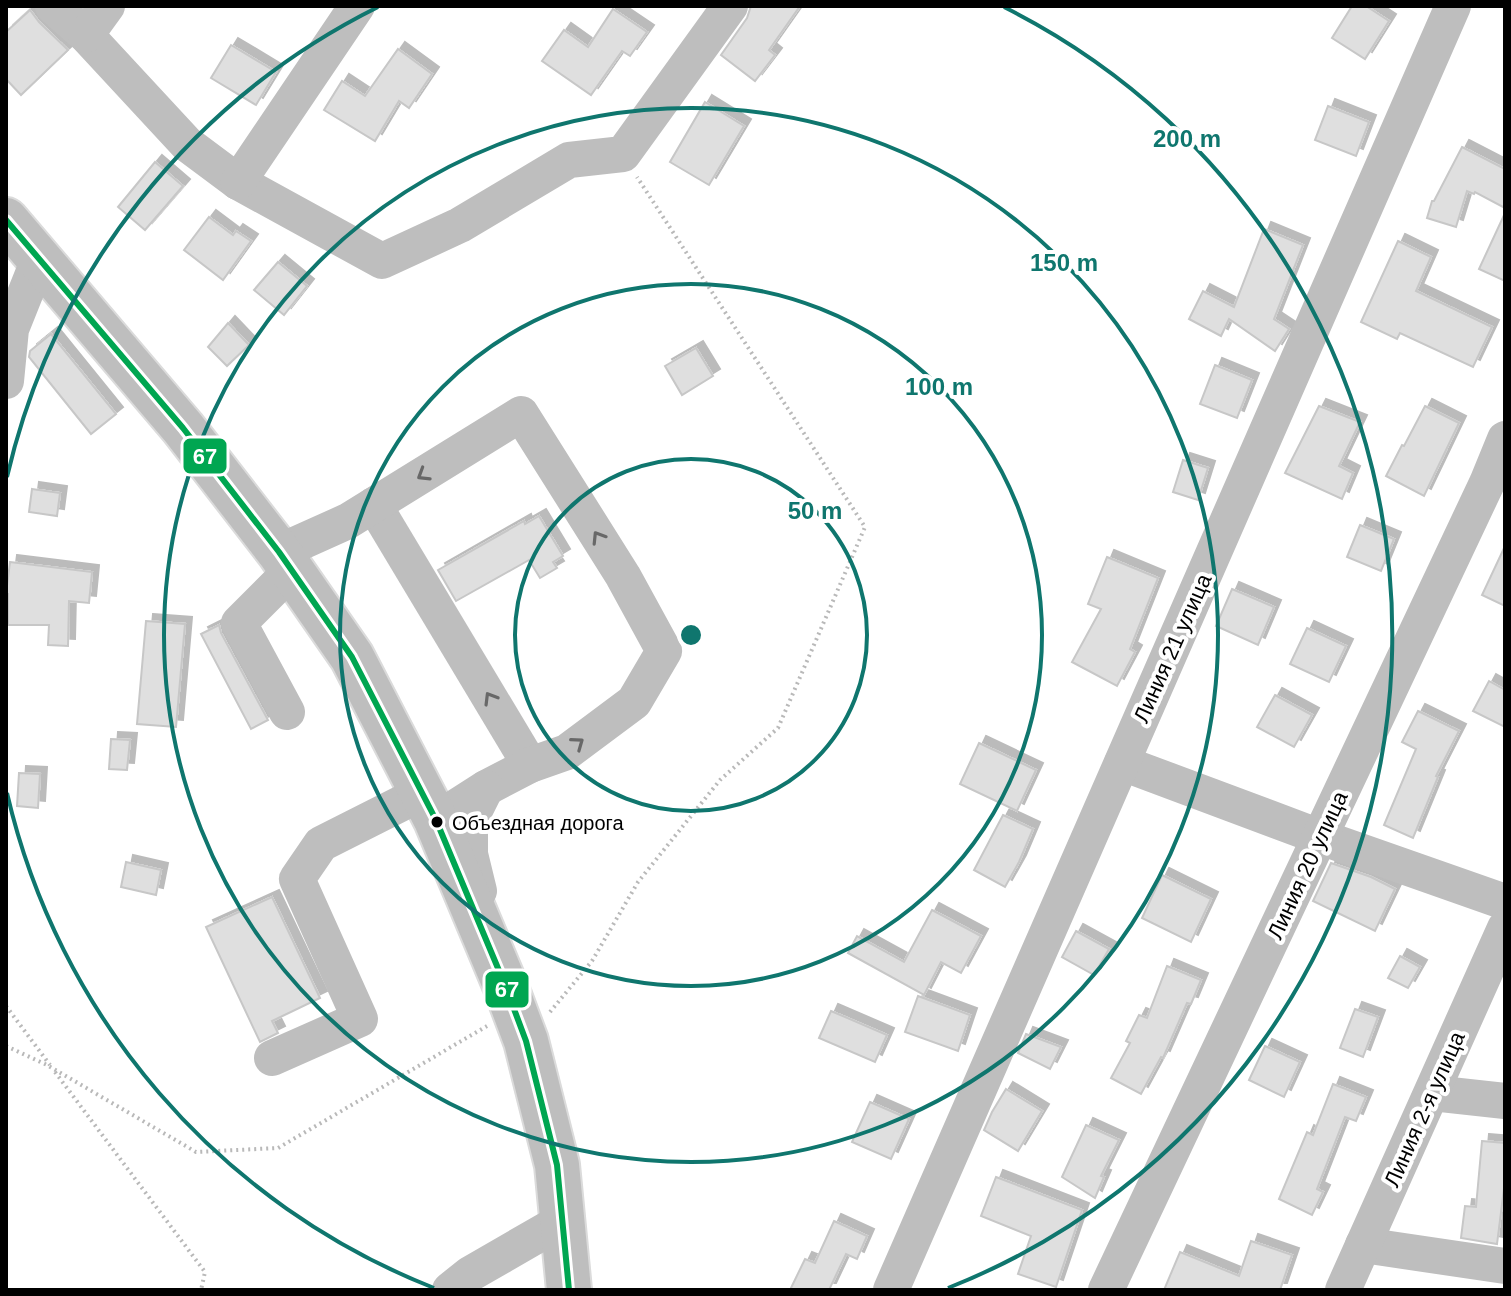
<svg xmlns="http://www.w3.org/2000/svg" width="1511" height="1296" font-family="Helvetica,sans-serif">
  <defs>
    <filter id="shadow"><feDropShadow dx="7" dy="-7" stdDeviation="0" flood-color="#0004"/></filter>
  </defs>
  <rect width="100%" height="100%" fill="#fff"/>
  <g fill="#dfdfdf" stroke="#c7c7c7" stroke-width="2" filter="url(#shadow)">
    <path d="M751,6H800L769,50L775,55L755,81L721,55L747,18Z"/>
    <path d="M1352,6H1366L1389,21L1365,59L1332,38Z"/>
    <path d="M613,9L647,32L630,56L622,51L591,95L542,61L564,30L588,47Z"/>
    <path d="M30,10L39,22L68,50L21,95L6,79V32Z"/>
    <path d="M231,45L276,72L256,105L211,78Z"/>
    <path d="M398,49L432,74L409,108L399,101L375,141L324,110L342,81L365,96Z"/>
    <path d="M705,102L744,126L709,185L670,162Z"/>
    <path d="M1328,106L1369,122L1356,156L1315,140Z"/>
    <path d="M1462,147L1505,169V208L1475,192L1474,194L1467,191L1456,227L1427,218L1432,201H1434Z"/>
    <path d="M155,162L183,186L145,230L118,207Z"/>
    <path d="M1505,213V281L1479,269Z"/>
    <path d="M209,217L233,235L236,231L251,241L223,280L184,250Z"/>
    <path d="M1264,229L1303,245L1274,319L1289,329L1275,351L1229,319L1221,336L1189,319L1203,291L1234,307Z"/>
    <path d="M1398,241L1431,257L1416,291L1492,327L1473,367L1400,333L1397,339L1361,322Z"/>
    <path d="M278,262L307,286L284,315L254,290Z"/>
    <path d="M228,323L249,345L227,366L208,347Z"/>
    <path d="M51,334L116,414L91,434L29,357L30,351Z"/>
    <path d="M696,348L713,376L682,395L665,366Z"/>
    <path d="M1215,365L1252,380L1237,418L1200,404Z"/>
    <path d="M1319,406L1360,422L1339,466L1353,473L1342,499L1285,473Z"/>
    <path d="M1425,406L1459,423L1424,496L1386,476L1402,445L1404,446Z"/>
    <path d="M1183,460L1208,468L1198,500L1173,492Z"/>
    <path d="M32,489L60,493L57,516L29,512Z"/>
    <path d="M539,516L563,556L553,562L557,568L540,578L529,560L456,601L438,570L524,521L525,524Z"/>
    <path d="M1360,525L1394,539L1381,571L1347,557Z"/>
    <path d="M1505,546V606L1482,595Z"/>
    <path d="M1107,557L1158,578L1130,649L1135,652L1117,686L1072,662L1101,609L1088,604Z"/>
    <path d="M10,562L92,572L89,603L69,601L68,646L48,645L49,625H8V594H6Z"/>
    <path d="M1232,589L1274,607L1258,645L1216,626Z"/>
    <path d="M146,621L185,624L176,727L137,724Z"/>
    <path d="M219,625L221,633L268,720L251,729L201,634Z"/>
    <path d="M1307,628L1346,646L1329,682L1290,664Z"/>
    <path d="M1489,681L1505,690V727L1473,711Z"/>
    <path d="M1275,695L1312,715L1294,747L1257,727Z"/>
    <path d="M1418,711L1459,731L1436,776L1438,777L1413,838L1384,825L1416,749L1402,742Z"/>
    <path d="M111,739L130,740L127,770L109,769Z"/>
    <path d="M979,743L1036,770L1017,811L960,784Z"/>
    <path d="M19,773L40,774L38,808L17,806Z"/>
    <path d="M1003,815L1033,829L1019,862L1005,887L974,870Z"/>
    <path d="M126,862L161,870L156,895L121,887Z"/>
    <path d="M1331,863L1371,877L1395,889L1375,931L1313,901Z"/>
    <path d="M1162,875L1211,899L1191,942L1142,918Z"/>
    <path d="M272,897L320,998L272,1021L278,1033L260,1042L206,927Z"/>
    <path d="M932,910L981,936L961,973L941,962L924,995L848,953L857,936L904,962Z"/>
    <path d="M1076,931L1109,949L1094,975L1062,957Z"/>
    <path d="M1400,956L1420,967L1408,988L1388,978Z"/>
    <path d="M1167,966L1201,980L1191,1004L1187,1003L1163,1058L1161,1057L1141,1094L1111,1078L1130,1043L1126,1041L1139,1015L1147,1018Z"/>
    <path d="M918,996L970,1015L958,1051L905,1032Z"/>
    <path d="M1355,1009L1378,1017L1363,1057L1340,1048Z"/>
    <path d="M831,1011L887,1035L875,1062L819,1038Z"/>
    <path d="M1026,1034L1061,1047L1050,1069L1018,1053Z"/>
    <path d="M1265,1046L1300,1062L1284,1097L1249,1080Z"/>
    <path d="M1333,1084L1366,1097L1356,1121L1345,1117L1317,1189L1323,1192L1312,1215L1279,1199L1307,1132L1313,1135Z"/>
    <path d="M1006,1089L1042,1111L1018,1151L984,1130L992,1112Z"/>
    <path d="M870,1102L909,1119L891,1159L852,1142Z"/>
    <path d="M1086,1125L1119,1140L1101,1176L1104,1177L1095,1198L1062,1177Z"/>
    <path d="M1482,1141L1505,1143V1180L1497,1244L1461,1238L1465,1206L1476,1207Z"/>
    <path d="M996,1177L1082,1210L1056,1287L1018,1274L1031,1236L981,1216Z"/>
    <path d="M834,1221L867,1236L857,1259L846,1254L829,1290H790L805,1259L815,1263Z"/>
    <path d="M1251,1241L1292,1255L1280,1290H1164L1180,1252L1239,1276Z"/>
  </g>
  <g fill="none" stroke-linecap="round" stroke-linejoin="round">
    <defs>
      <path id="major" d="M6,220L183,428L279,552L352,657L436,820L505,985L526,1041L557,1165L569,1290"/>
    </defs>
    <use href="#major" stroke="#dbdbdb" stroke-width="48"/>
    <g stroke="#b9b9b9" stroke-width="4" stroke-dasharray="2 4" stroke-linecap="butt">
      <path d="M6,1006L50,1065"/>
      <path d="M550,1012L592,961L638,882L720,780L778,728L865,527L637,177"/>
      <path d="M6,1046L47,1065L196,1152L278,1148L487,1026"/>
      <path d="M55,1072L205,1272L201,1290"/>
    </g>
    <g stroke="#bebebe" stroke-width="36">
      <path d="M53,6L86,35L187,144L238,182L382,261L460,225L569,160L623,154L730,6"/>
      <path d="M86,35L107,6"/>
      <path d="M238,182L357,6"/>
      <path d="M6,381L11,329L39,259"/>
      <path d="M374,505L530,765"/>
      <path d="M279,552L348,521L521,414L623,576L664,651L634,702L567,752L530,765L486,788L436,820"/>
      <path d="M287,712L239,623L292,570"/>
      <path d="M1122,763L1320,837L1505,902"/>
      <path d="M479,891L470,854V820L486,788"/>
      <path d="M272,1058L360,1019L297,879L321,844L422,793"/>
      <path d="M1432,1093L1505,1101"/>
      <path d="M1363,1245L1505,1266"/>
      <path d="M450,1290L470,1274L562,1221"/>
      <path d="M891,1290L1453,6"/>
      <path d="M1106,1290L1487,483L1505,439"/>
      <path d="M1343,1290L1505,928"/>
    </g>
    <use href="#major" stroke="#bebebe" stroke-width="44"/>
    <defs>
      <path id="bus-1" d="M6,220L183,428L279,552L352,657L436,820L505,985L526,1041L557,1165L569,1290"/>
    </defs>
    <use href="#bus-1" stroke="#fff" stroke-width="12"/>
    <use href="#bus-1" stroke="#00a651" stroke-width="6"/>
  </g>
  <defs><path id="oneway-chevron" d="M-2-3.5L2.5 0L-2 3.5" fill="none" stroke-width="1.6" stroke-linecap="round" stroke-linejoin="round" transform="scale(2)"/></defs>
  <g stroke="#686868">
    <use href="#oneway-chevron" transform="translate(423 475) rotate(148)"/>
    <use href="#oneway-chevron" transform="translate(598 537) rotate(-122)"/>
    <use href="#oneway-chevron" transform="translate(490 698) rotate(-121)"/>
    <use href="#oneway-chevron" transform="translate(578 743) rotate(-36)"/>
  </g>
  <g fill="none" stroke="#0f766e" stroke-width="4">
    <circle cx="691" cy="635" r="176"/>
    <circle cx="691" cy="635" r="351"/>
    <circle cx="691" cy="635" r="527"/>
    <path d="M434 1288A702 702 0 0 1 7 793M7 477A702 702 0 0 1 378 7M1004 7A702 702 0 0 1 948 1288"/>
  </g>
  <circle fill="#000" stroke="#fff" stroke-width="3" cx="437" cy="822" r="7"/>
  <g text-anchor="middle" stroke-width="8" stroke-linejoin="round" paint-order="stroke">
    <g font-size="20" fill="#000" stroke="#fff" text-anchor="start">
      <text x="452" y="830">Объездная дорога</text>
    </g>
    <g font-size="22" fill="#000" stroke="#fff">
      <text transform="translate(1172 648) rotate(-66)" y="8">Линия 21 улица</text>
      <text transform="translate(1307 865) rotate(-65)" y="8">Линия 20 улица</text>
      <text transform="translate(1424 1109) rotate(-66)" y="8">Линия 2-я улица</text>
    </g>
  </g>
  <circle cx="691" cy="635" r="12" fill="#0f766e" stroke="#fff" stroke-width="4"/>
  <g font-size="24" text-anchor="middle" font-weight="bold" fill="#0f766e" stroke="#fff" stroke-width="8" stroke-linejoin="round" paint-order="stroke">
    <text x="1187" y="147">200 m</text>
    <text x="1064" y="271">150 m</text>
    <text x="939" y="395">100 m</text>
    <text x="815" y="519">50 m</text>
  </g>
  <g stroke="#fff" stroke-width="3">
    <rect x="182" y="437" width="46" height="38" rx="8" fill="#00a651"/>
    <rect x="484" y="970" width="46" height="39" rx="8" fill="#00a651"/>
  </g>
  <g font-size="22" text-anchor="middle" font-weight="bold" fill="#fff">
    <text x="205" y="464">67</text>
    <text x="507" y="997">67</text>
  </g>
  <rect width="1511" height="1296" fill="none" stroke="#000000" stroke-width="16"/>
</svg>
